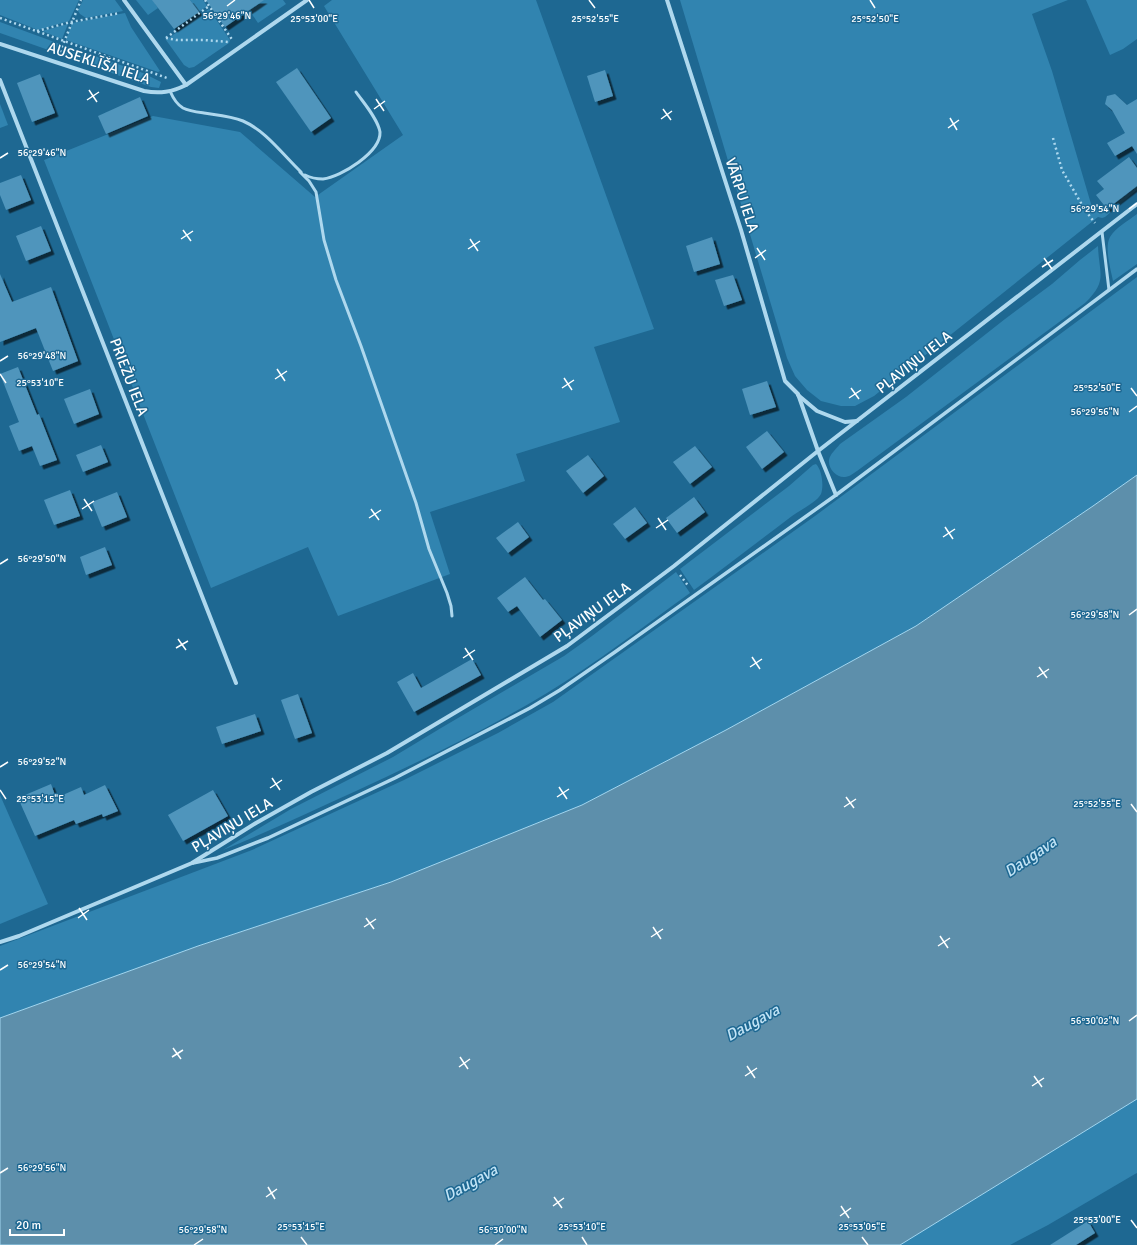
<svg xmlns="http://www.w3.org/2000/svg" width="1137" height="1245" font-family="Signika,sans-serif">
  <defs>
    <filter id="shadow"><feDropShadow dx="3.5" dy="3.5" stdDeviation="0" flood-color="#0009"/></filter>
  </defs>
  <rect width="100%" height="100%" fill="#1e6892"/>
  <g fill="#3184b0">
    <path d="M0,0H79L69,21L38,30L0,15Z"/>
    <path d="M83,0H115L123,11L86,18L80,14L78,11Z"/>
    <path d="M136,0H153L158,8L148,15Z"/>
    <path d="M190,0H203L207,6L199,12Z"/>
    <path d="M263,0H283L286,4L258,23L249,10Z"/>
    <path d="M332,0H536L654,329L594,347L620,422L516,454L525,481L430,512L450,574L338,616L308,547L211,588L44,160L153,116L240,132L315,197L403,135L324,6Z"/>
    <path d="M680,0H1068L1032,14L1052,71L1091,204L1103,213L1137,186V190L1105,217L1102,218L1098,217L874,396L855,406H841L821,401L807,390L795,376L787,358Z"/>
    <path d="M1086,0H1137V39L1123,49L1110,55Z"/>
    <path d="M209,9L230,40L229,43L194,67L189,68L184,65L166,40Z"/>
    <path d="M125,13L131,27L160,71L158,72L66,40L72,23Z"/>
    <path d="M0,22L60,44L57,53L0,33Z"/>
    <path d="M68,24L62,39L42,31Z"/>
    <path d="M64,45L143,73L161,82L159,88L151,87L61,55Z"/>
    <path d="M0,104L8,125L0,128Z"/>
    <path d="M1137,214V264L1113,281C1111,270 1104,248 1110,237C1116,227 1128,221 1137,214Z"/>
    <path d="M1098,246C1099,275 1108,280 1085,303L857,471C854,473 849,477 845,477C837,478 828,469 829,460C830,454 836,449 840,444L906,397L1005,319L1052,284L1080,260Z"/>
    <path d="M1137,277V475L1093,506L916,626L726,730L582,805L391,882L198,946L0,1018V946L252,850L404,780L498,733L553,702L815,516Z"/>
    <path d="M816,464C822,470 824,486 821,494C817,502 800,510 792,516C759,541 727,566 694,590L680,569L789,486L813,465Z"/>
    <path d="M676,572L690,593C643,627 596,663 547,693C486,730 420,761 356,791C312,811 268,832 223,850L291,809L393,757L441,728L564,656L592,636Z"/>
    <path d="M0,795L48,904L0,924Z"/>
    <path d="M1137,1099V1173L1135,1174L1048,1225L1010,1245H900Z"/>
  </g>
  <path fill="#5d8fab" stroke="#a2d6f0" d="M1137,475V1099L900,1245H0V1018L198,946L391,882L582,805L726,730L916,626L1093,506Z"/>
  <g fill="#4f95bc" filter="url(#shadow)">
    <path d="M152,0H190L199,12L174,29Z"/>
    <path d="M206,0H264L225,27Z"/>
    <path d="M297,68L331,118L311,132L276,82Z"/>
    <path d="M605,70L613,96L595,102L587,76Z"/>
    <path d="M40,74L55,113L32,122L17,83Z"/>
    <path d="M1115,94L1127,105L1137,99V154L1132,146L1115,156L1107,143L1125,133L1112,110L1105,104L1107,96Z"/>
    <path d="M140,97L148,116L106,134L98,116Z"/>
    <path d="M1129,157L1137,168V186L1107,209L1096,195L1104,189L1097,181Z"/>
    <path d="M21,175L31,200L6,210L0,195V183Z"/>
    <path d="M41,226L51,251L26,261L16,236Z"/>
    <path d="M712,237L720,264L694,272L686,246Z"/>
    <path d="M0,274L12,302L51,287L78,361L53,371L36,328L0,342Z"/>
    <path d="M733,275L742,300L724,306L715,280Z"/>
    <path d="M18,367L37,415L39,414L57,460L40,466L32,446L19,451L9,426L19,422L0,374Z"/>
    <path d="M767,381L776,407L750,415L742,389Z"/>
    <path d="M90,389L99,414L74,424L64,399Z"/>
    <path d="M767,431L784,452L762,469L746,447Z"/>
    <path d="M101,445L108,462L83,472L76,455Z"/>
    <path d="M695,446L712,467L690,484L673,462Z"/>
    <path d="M588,455L604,476L583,493L566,471Z"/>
    <path d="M70,490L80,516L54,525L44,500Z"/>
    <path d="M117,492L127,517L102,527L92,502Z"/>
    <path d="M694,497L705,512L677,533L666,518Z"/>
    <path d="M635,507L647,523L625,539L613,524Z"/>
    <path d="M518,522L529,537L508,553L496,538Z"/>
    <path d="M105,547L112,565L86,575L80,557Z"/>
    <path d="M525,577L543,600L545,599L562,620L540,637L517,606L508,612L497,598Z"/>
    <path d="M472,659L481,675L414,712L397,682L413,673L421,688Z"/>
    <path d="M298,694L312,733L295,739L281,700Z"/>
    <path d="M255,714L261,731L222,744L216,727Z"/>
    <path d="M51,784L56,798L81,787L84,795L105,785L118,811L103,817L102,814L76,824L74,820L35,836L18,798Z"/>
    <path d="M213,790L228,816L183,841L168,815Z"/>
    <path d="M1088,1221L1095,1233L1076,1245H1050Z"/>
  </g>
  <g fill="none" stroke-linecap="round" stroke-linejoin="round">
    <g stroke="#aed8ee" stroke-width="2.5" stroke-dasharray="2 3" stroke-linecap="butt">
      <path d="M205,0L233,41"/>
      <path d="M0,18L167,78"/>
      <path d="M37,31L71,22L120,13"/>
      <path d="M166,38L176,40H204L229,42"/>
      <path d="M166,38L209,6"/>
      <path d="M60,52L81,0"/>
      <path d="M1053,138L1062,170L1085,210L1095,223"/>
      <path d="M680,575L689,587"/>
    </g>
    <g stroke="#aed8ee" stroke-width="3">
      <path d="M170,91C173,98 176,104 183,108C189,111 197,112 204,113C217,115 231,116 243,121C266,131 283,155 301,172"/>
      <path d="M300,172L309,181L316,192L324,240L336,280L361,346L416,503L429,549L447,593L451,606L452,616"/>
      <path d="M305,175C311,178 317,179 323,179C341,177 381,152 380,132C378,119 363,102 356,92"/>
      <path d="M1102,232L1109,290"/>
    </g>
    <path stroke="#aed8ee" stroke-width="3.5" d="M193,863L217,858L268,838L395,778L530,708L560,690L615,652L836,495L1137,269"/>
    <g stroke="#aed8ee" stroke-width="4">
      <path d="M124,0L186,85"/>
      <path d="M667,0L741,230L785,381L798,394L818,451L836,495"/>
      <path d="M0,44L144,91C160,94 172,92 186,85L307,0"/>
      <path d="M0,80L236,683"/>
      <path d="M798,395L817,411L845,422L857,421"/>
      <path d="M0,942L19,936L192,863L256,823L311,792L387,753L567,646L674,566L818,451L1137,204"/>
    </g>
  </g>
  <path fill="none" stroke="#fff" stroke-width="1.5" d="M309,0L314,8M589,0L595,8M870,0L875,8M227,6L235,0M89,90L97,102M376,99L384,111M87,100L99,92M374,109L385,101M663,109L671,120M950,118L957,130M661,119L672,111M948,128L959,120M0,158L8,153M1129,209L1137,203M183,230L191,241M181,239L193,231M470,239L478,251M757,248L765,260M468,249L480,241M755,258L766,250M1044,258L1052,269M1042,267L1053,260M0,361L8,356M277,369L285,381M0,374L6,383M564,378L572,390M275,379L287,371M562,388L574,380M851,388L859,399M1131,388L1137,396M849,398L861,390M1129,412L1137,406M84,499L92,511M82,509L94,501M371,509L379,520M369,518L381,510M658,518L666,530M945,527L953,539M656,528L668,520M943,537L955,529M0,564L8,559M1129,615L1137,609M178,639L186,650M176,648L188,641M465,648L473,660M752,657L760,669M463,658L475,650M750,667L762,659M1039,667L1047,678M1037,677L1049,669M0,767L8,762M272,778L280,790M559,787L567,799M270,788L282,780M0,790L6,799M557,797L569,789M846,797L854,808M1131,804L1137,812M844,807L856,799M79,908L87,920M78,918L89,910M366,918L374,929M364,927L376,919M653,927L661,939M940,936L948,948M651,937L663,929M938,946L950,938M0,970L8,965M1129,1021L1137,1015M173,1048L181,1059M172,1057L183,1050M460,1057L468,1069M747,1066L755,1078M459,1067L470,1059M745,1076L757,1068M1034,1076L1042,1087M1032,1086L1044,1078M0,1173L8,1168M268,1187L275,1199M266,1197L277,1189M554,1197L562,1208M553,1206L564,1198M841,1206L849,1218M840,1216L851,1208M1131,1220L1137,1228M301,1237L307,1245M582,1237L587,1245M862,1237L868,1245M194,1245L203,1239M495,1245L503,1239"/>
  <g text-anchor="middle" stroke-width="3" stroke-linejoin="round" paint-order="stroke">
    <g font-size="15" fill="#fff" stroke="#1e6892">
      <text transform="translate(99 63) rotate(18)" y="5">AUSEKLĪŠA IELA</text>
      <text transform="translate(742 195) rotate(72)" y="5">VĀRPU IELA</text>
      <text transform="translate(914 362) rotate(-38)" y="5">PĻAVIŅU IELA</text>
      <text transform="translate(129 377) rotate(69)" y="5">PRIEŽU IELA</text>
      <text transform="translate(592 612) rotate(-36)" y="5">PĻAVIŅU IELA</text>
      <text transform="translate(232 825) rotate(-31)" y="5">PĻAVIŅU IELA</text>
    </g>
    <g font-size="16" font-style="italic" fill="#c2e4f6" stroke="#1e6892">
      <text transform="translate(1030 856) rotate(-34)" y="6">Daugava</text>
      <text transform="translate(752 1022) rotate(-29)" y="6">Daugava</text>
      <text transform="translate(470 1182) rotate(-29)" y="6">Daugava</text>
    </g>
  </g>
  <g font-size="10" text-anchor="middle" fill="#fff" stroke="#1e6892" stroke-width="3" stroke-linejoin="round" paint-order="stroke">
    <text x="227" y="19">56°29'46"N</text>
    <text x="595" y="22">25°52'55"E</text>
    <text x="314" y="22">25°53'00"E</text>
    <text x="875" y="22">25°52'50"E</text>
    <text x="42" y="156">56°29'46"N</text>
    <text x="1095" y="212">56°29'54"N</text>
    <text x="42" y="359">56°29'48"N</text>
    <text x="40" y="386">25°53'10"E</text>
    <text x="1097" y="391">25°52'50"E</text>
    <text x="1095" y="415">56°29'56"N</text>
    <text x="42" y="562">56°29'50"N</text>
    <text x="1095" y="618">56°29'58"N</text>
    <text x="42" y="765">56°29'52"N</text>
    <text x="40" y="802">25°53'15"E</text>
    <text x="1097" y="807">25°52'55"E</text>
    <text x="42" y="968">56°29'54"N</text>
    <text x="1095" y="1024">56°30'02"N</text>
    <text x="42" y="1171">56°29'56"N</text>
    <text x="1097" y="1223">25°53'00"E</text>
    <text x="301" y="1230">25°53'15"E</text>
    <text x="582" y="1230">25°53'10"E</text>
    <text x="862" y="1230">25°53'05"E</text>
    <text x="203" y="1233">56°29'58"N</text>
    <text x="503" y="1233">56°30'00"N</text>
  </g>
  <path d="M10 1229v6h54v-6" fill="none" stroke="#ffffff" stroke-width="2"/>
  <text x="16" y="1229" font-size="12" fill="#ffffff" stroke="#1e6892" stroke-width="3" paint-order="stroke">20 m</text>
</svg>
